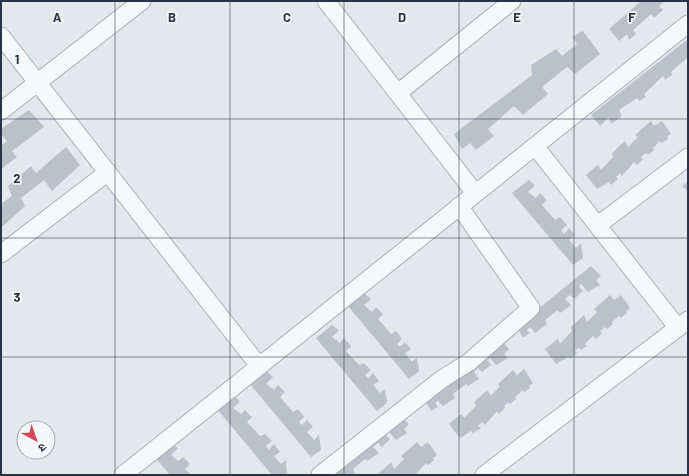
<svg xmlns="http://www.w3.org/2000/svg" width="689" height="476" font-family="Barlow,'Noto Sans Devanagari',sans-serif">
  <rect width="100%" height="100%" fill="#e4e7ec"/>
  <g fill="#bbc0ca">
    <path d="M641,1H665L659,6L663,10L654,18L651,14L633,30L636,34L629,40L627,34L619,41L609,29Z"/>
    <path d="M583,31L600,54L575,74L567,67L542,87L548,94L523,115L514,106L488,129L494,136L476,150L470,143L462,149L454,134L532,75L531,65L556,49L562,56L577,44L572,37Z"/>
    <path d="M688,39V57L671,72L672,75L665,80L663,76L644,94L646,97L639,101L637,98L619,110L622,116L611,124L609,117L600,126L591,115Z"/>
    <path d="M29,110L44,127L12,151L17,157L1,169V146L7,141L1,134V129Z"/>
    <path d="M651,121L654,126L662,121L671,134L667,137L668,139L662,143L660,141L653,148L654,150L648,155L646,153L641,157L643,159L637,165L634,162L622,176L620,173L616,177L618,179L611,185L609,182L597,189L586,175L598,165L601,170L613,157L612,153L625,141L628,147L638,137L635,135Z"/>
    <path d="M66,147L80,165L52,191L44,180L21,198L25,206L1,228V204L12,196L8,186L31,166L36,173Z"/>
    <path d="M529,180L535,185L528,192L536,198L540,193L547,200L542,205L555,220L560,217L567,225L561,230L564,234L569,228L575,235L569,240L576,248L581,243L583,258L573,265L512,193Z"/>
    <path d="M688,182V191L682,186Z"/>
    <path d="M591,266L601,276L596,280L600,285L588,292L581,284L579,287L583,291L574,299L570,295L565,299L571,305L560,313L558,310L545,320L547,324L535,333L530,327L527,330L530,333L523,338L517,326Z"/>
    <path d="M364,293L371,299L364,305L372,312L376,307L383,314L378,319L391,334L396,331L402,339L397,344L400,347L405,342L411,349L405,353L412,362L417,357L419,371L409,379L348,306Z"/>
    <path d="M610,295L614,300L621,295L630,308L626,311L627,313L621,318L619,316L612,322L613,324L607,329L605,327L600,331L602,333L596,339L593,336L585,344L587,346L581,350L579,348L575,351L577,353L570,359L568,357L556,364L545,349L558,339L560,344L572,331L571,327L584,315L587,322L597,312L594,309Z"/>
    <path d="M332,325L339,330L332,337L340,343L344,338L351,346L346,351L359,365L364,363L371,370L365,375L368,379L373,373L379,381L373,385L380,393L385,389L387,403L377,411L316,338Z"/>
    <path d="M500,340L509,349L504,354L508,358L496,365L490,358L487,360L491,365L482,372L478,368L474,372L479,379L468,386L466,384L453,394L455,398L443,406L438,401L435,403L438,407L431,411L425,400Z"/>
    <path d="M524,369L533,383L529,386L530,388L524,392L523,390L515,397L516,399L510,404L508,402L504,406L505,408L499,414L497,411L485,425L482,422L478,426L481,428L473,433L471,431L460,438L449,424L461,414L464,418L476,406L474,402L487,390L491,396L500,386L498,384L513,370L517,375Z"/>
    <path d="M266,371L273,377L266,384L274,390L278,385L285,392L280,397L293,412L298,409L304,417L299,422L302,425L307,420L313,427L307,432L314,440L319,435L321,450L311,457L250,384Z"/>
    <path d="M234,396L240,401L233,408L241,414L245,410L252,417L247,422L260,436L265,434L272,441L266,446L269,450L274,444L280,452L274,456L281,464L286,460L287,475H272L217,409Z"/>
    <path d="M399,415L409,424L404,429L407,433L396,440L389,432L386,435L390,439L382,447L378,443L373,447L379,453L367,461L365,459L353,469L355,473L352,475H324Z"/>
    <path d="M417,442L421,447L428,442L437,455L433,458L434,460L428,465L426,463L415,475H377L391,462L394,469L404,459L401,456Z"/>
    <path d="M171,443L178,448L171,455L178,461L183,457L190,464L185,469L191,475H170L154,456Z"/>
  </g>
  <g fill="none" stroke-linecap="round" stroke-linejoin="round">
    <defs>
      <g id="street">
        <path d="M326,1L475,193"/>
        <path d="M1,36L259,366"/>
        <path d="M398,93L512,1"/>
        <path d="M1,111L142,1"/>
        <path d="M535,146L678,328"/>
        <path d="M598,225L688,157"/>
        <path d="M1,254L108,172"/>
        <path d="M123,475L688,24"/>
        <path d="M320,475L442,379L469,362L531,308L459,206"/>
        <path d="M484,475L688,320"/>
      </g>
    </defs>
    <use href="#street" stroke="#a9aeb7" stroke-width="19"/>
    <use href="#street" stroke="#f7f8fa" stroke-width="17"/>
  </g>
  <path fill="none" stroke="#2b3445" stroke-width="1" stroke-opacity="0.55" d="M115,1V475M230,1V475M344,1V475M459,1V475M574,1V475M1,119H688M1,238H688M1,357H688"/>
  <g font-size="13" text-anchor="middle" font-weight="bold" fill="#2b3445" stroke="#f4f6f9" stroke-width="3.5" stroke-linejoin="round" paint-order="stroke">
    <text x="57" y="22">A</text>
    <text x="172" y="22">B</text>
    <text x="287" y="22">C</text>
    <text x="402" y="22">D</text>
    <text x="517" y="22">E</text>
    <text x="632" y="22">F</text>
    <text x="17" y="64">1</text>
    <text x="17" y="183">2</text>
    <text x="17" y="302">3</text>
  </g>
  <rect width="689" height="476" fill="none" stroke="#2b3445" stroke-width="4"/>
  <g transform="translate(36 440) rotate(139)"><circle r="19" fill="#f4f6f9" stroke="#a4a8b1"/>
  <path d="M0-3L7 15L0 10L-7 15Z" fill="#d1495b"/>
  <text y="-6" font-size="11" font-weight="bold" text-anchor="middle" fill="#2b3445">उ</text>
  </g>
</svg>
